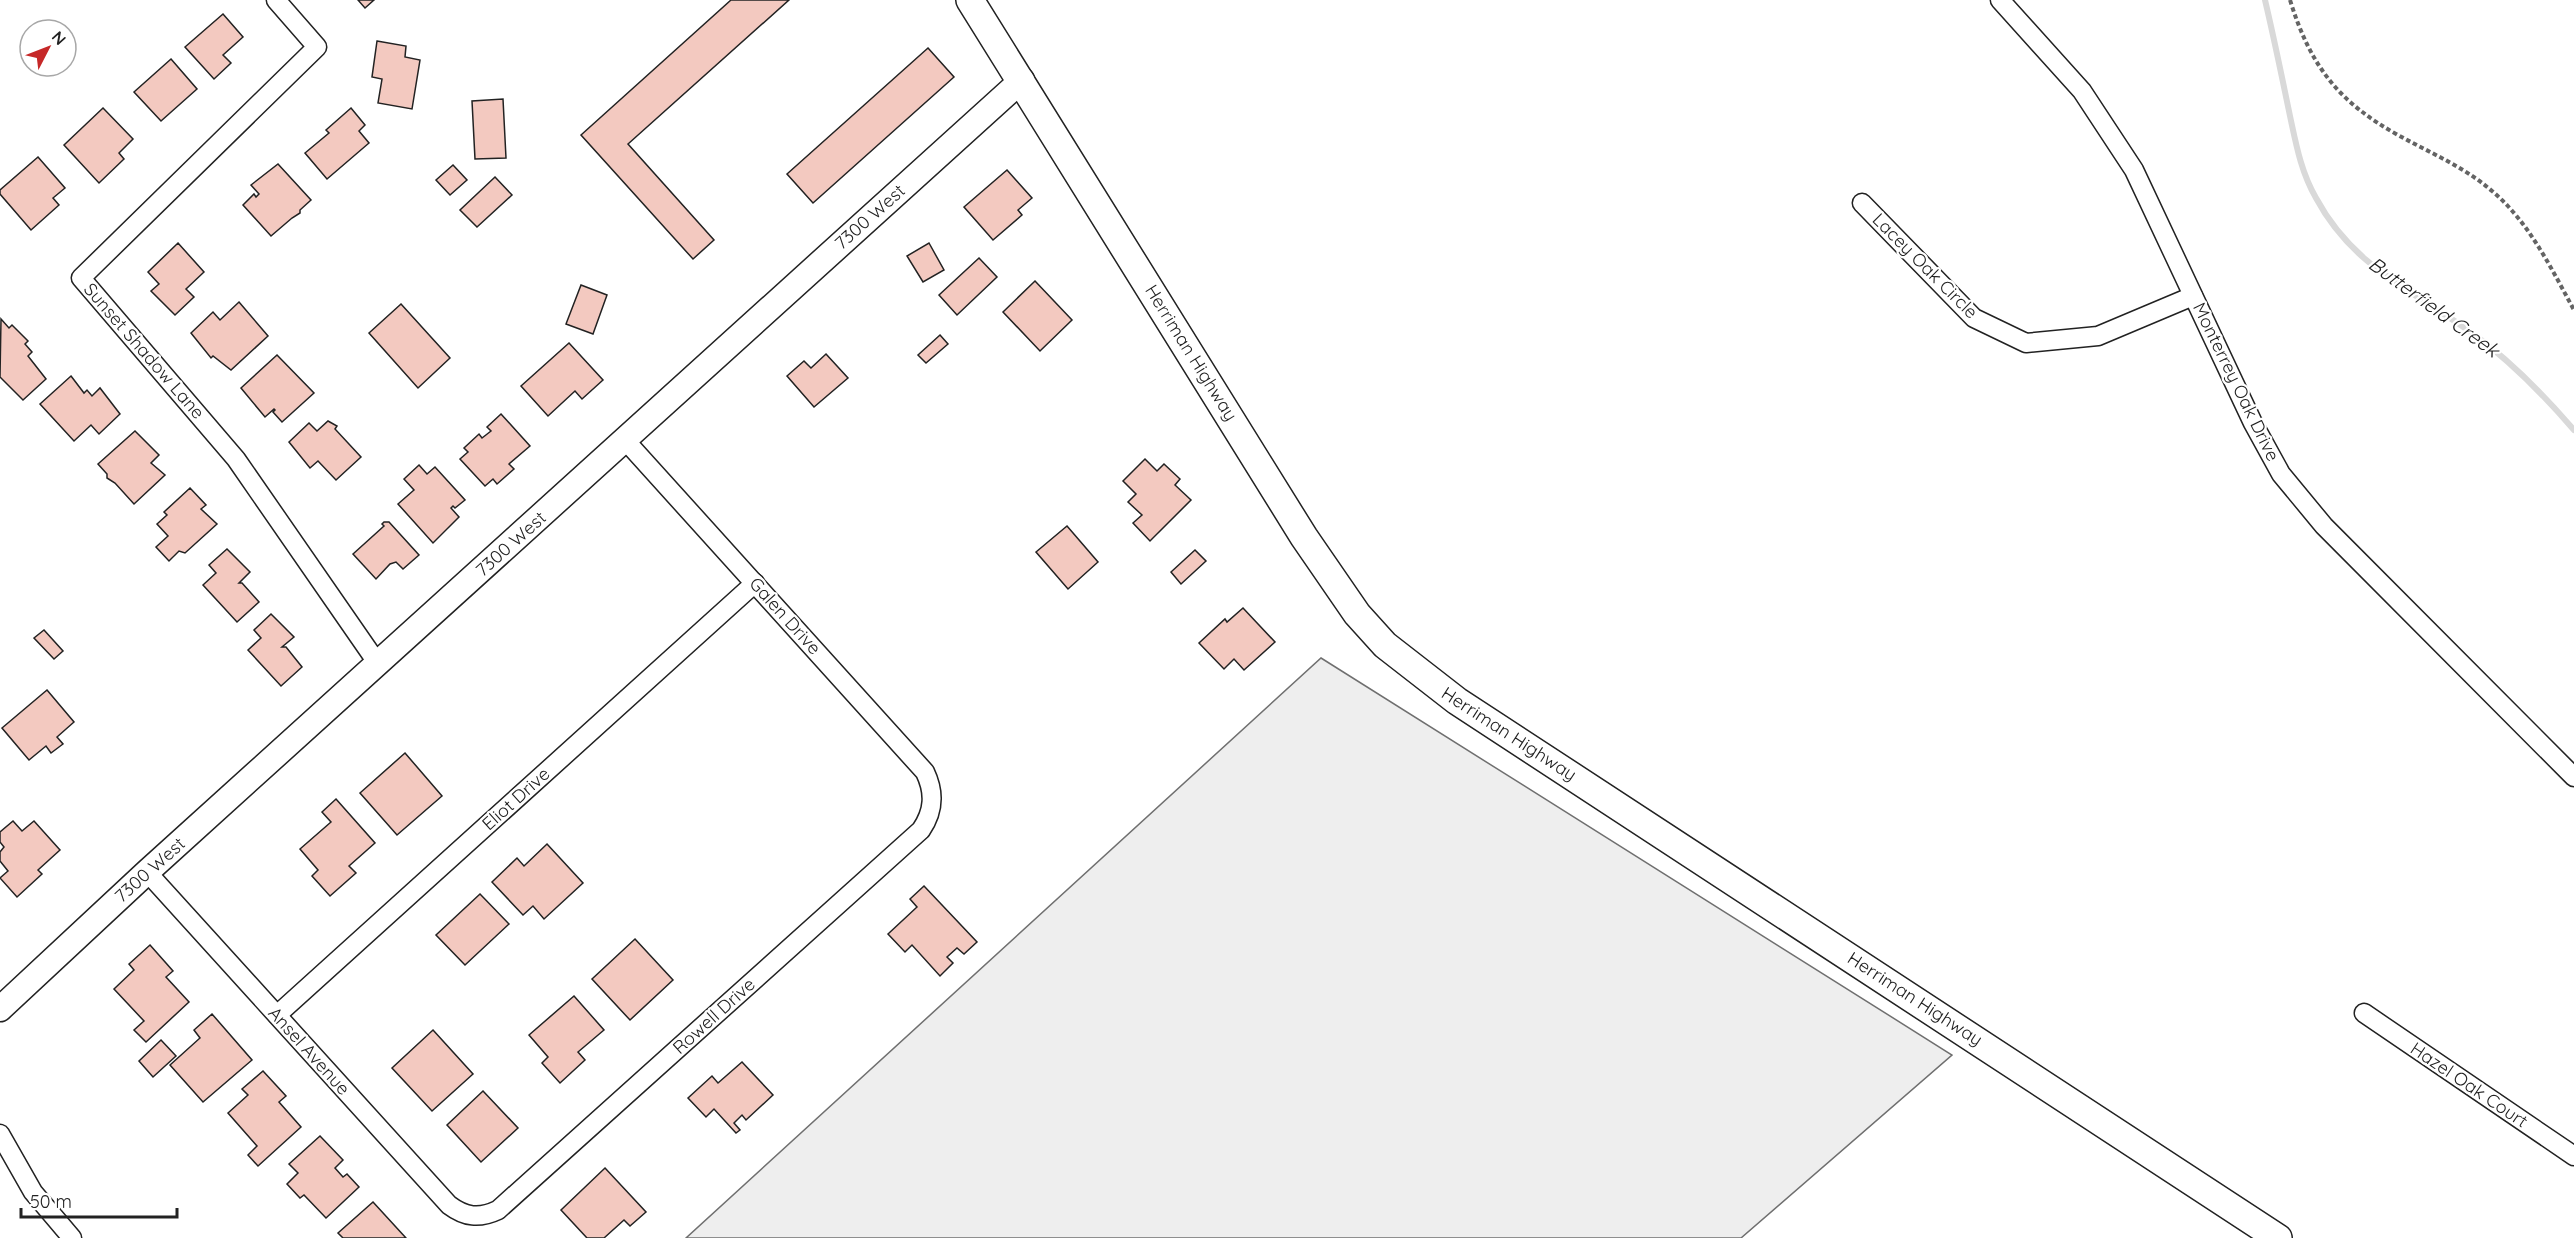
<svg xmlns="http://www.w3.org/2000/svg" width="2574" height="1238" font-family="Quicksand,sans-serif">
  <rect width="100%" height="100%" fill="#fff"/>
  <path fill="#eee" stroke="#6f6f6f" stroke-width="1.5" d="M1321,658L1952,1055L1741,1238H686Z"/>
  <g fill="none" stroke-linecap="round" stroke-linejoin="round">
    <path stroke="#d9d9d9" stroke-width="6" d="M2265,0C2274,38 2282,77 2290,116C2296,144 2301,172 2316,198C2353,267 2412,290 2472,333C2511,361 2543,394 2574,430"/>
  </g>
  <g fill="#f3c9c0" stroke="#222" stroke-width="1.5">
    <path d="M358,0H374L365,8Z"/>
    <path d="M731,0H789L628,144L714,240L693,259L581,135Z"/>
    <path d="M223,14L243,37L223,55L231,63L214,79L185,47Z"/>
    <path d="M377,41L406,46L405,57L420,60L412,109L378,103L382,79L372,77Z"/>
    <path d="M928,48L954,77L813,203L787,174Z"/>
    <path d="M171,59L197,89L161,121L134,92Z"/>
    <path d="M503,99L506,158L475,159L472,101Z"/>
    <path d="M103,108L133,139L119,153L124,159L99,183L64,145Z"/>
    <path d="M351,108L365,125L359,131L369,143L327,179L305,153L329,133L326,130Z"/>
    <path d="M38,157L65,188L53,198L59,205L31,230L0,194V190Z"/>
    <path d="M278,164L311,200L300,210V213L292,218L271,236L243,205L254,194L256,197L259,194L251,185Z"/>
    <path d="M453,165L467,180L450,195L436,180Z"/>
    <path d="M1007,170L1032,198L1018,210L1022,215L993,240L964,207Z"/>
    <path d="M495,177L512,195L477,227L460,210Z"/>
    <path d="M178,243L204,272L186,289L194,297L175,315L151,291L159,284L148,272Z"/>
    <path d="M929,243L944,270L923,282L907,256Z"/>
    <path d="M979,258L997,277L957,315L939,295Z"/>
    <path d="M1035,281L1072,320L1040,351L1003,312Z"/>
    <path d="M581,285L607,295L593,334L566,324Z"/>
    <path d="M239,302L268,336L231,370L213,356L211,358L191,333L213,312L220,320Z"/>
    <path d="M401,304L450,358L418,388L369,333Z"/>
    <path d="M1,319L9,328L12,325L28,341L25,344L32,352L28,356L46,379L23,400L0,377Z"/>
    <path d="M940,335L948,344L926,363L918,355Z"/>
    <path d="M569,343L603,380L582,399L575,391L548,416L521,386Z"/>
    <path d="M826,354L848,378L814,407L787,376L804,361L811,368Z"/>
    <path d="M277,355L314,393L282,422L273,412L275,410L274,409L265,417L241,388Z"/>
    <path d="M71,376L84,393L87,390L92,396L100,388L120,414L99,434L91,425L74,441L40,404Z"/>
    <path d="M501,414L530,446L509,464L514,469L497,484L493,479L485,486L460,459L468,452L464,448L479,434L482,438L491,431L487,427Z"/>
    <path d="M328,421L337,426L335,429L361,457L336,480L318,461L310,468L289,442L309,423L317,431Z"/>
    <path d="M135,431L159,455L151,463L165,475L134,504L115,483L107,478V474L98,464Z"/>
    <path d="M1145,459L1157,471L1164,464L1180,479L1175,485L1191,500L1150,541L1133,523L1142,515L1128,502L1136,494L1123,481Z"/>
    <path d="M419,465L427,474L435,467L465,500L455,508L453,506L451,508L459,517L433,543L398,504L414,490L404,479Z"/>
    <path d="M190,488L206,505L201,509L217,524L185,553L179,551L169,561L156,547L168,536L157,524L167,515L164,512Z"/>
    <path d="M384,522H389L419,555L403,569L396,562L390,564L376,579L353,554L384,526L382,524Z"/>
    <path d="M1067,526L1098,562L1068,589L1036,552Z"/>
    <path d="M227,549L250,572L239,583H242L259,602L237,622L203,585L216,573L209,565Z"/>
    <path d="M1195,550L1206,561L1181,584L1171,572Z"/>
    <path d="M1243,608L1275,642L1244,670L1234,659L1224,669L1199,643L1225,619L1227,622Z"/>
    <path d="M271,614L294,637L282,647H286L302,667L281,686L248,650L261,638L254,630Z"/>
    <path d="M44,630L63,651L54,659L34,638Z"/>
    <path d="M47,690L74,722L57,737L63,744L51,753L46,746L29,760L2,728Z"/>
    <path d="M405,753L442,796L397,835L360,793Z"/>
    <path d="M336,799L375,843L349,866L356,873L330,896L312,876L318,870L300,849L331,822L322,812Z"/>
    <path d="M13,821L22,831L34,821L60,850L38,870L42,874L17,897L0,878L8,871L0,861V852L4,847L0,842V832Z"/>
    <path d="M547,844L583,883L544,919L533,906L523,915L492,882L517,858L524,866Z"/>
    <path d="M924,886L977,942L964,954L957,948L947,957L953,963L940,976L912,945L905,952L888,934L917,907L910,899Z"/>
    <path d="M480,894L509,924L465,965L436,935Z"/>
    <path d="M635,939L673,980L630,1020L592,979Z"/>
    <path d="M150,945L173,971L166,977L189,1002L146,1042L134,1030L144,1021L114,989L134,970L129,964Z"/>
    <path d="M574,996L604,1030L578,1052L585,1060L560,1083L542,1063L548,1057L529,1035Z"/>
    <path d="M212,1014L252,1060L203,1102L170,1065L200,1038L194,1030Z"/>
    <path d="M433,1030L473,1074L432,1111L392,1068Z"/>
    <path d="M161,1040L176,1056L153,1077L139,1061Z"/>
    <path d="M742,1062L773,1095L746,1120L742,1115L734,1123L740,1130L736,1133L714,1109L706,1117L688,1098L712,1076L718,1083Z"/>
    <path d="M263,1071L286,1096L279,1102L301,1127L258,1166L248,1155L257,1146L228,1113L248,1095L242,1089Z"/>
    <path d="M483,1091L518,1128L481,1162L447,1125Z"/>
    <path d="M320,1136L343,1160L335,1168L343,1177L347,1174L359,1187L326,1218L304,1195L300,1198L287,1184L298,1173L289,1164Z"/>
    <path d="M605,1168L646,1212L630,1226L624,1220L604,1238H587L561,1210Z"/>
    <path d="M373,1202L406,1238H343L338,1233Z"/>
  </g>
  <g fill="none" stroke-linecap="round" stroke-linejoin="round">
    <defs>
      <g id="minor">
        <path d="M276,0L317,47L81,278L236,459L378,664"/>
        <path d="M2000,0L2082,91L2134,170L2253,423L2281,474L2324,526L2574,777"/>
        <path d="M1862,203L1974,318L2026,343L2098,336L2193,296"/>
        <path d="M147,872L449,1205C465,1217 479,1219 498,1210L921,830C934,811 935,793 925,772L625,440"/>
        <path d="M2364,1013L2574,1156"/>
        <path d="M277,1015L755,583"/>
        <path d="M0,1134L33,1192L72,1238"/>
      </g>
      <path id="tertiary" d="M0,1009L147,872L1022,80"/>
      <path id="secondary" d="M970,0L1304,537L1357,614L1385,645L1457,701L2278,1238"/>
    </defs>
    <use href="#minor" stroke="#222" stroke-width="21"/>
    <use href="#tertiary" stroke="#222" stroke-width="27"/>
    <use href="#secondary" stroke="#222" stroke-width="30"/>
    <path stroke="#646464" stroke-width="4" stroke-dasharray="4.5 3" stroke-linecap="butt" d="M2290,0C2310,65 2338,102 2398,135C2430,153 2463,166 2492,191C2529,222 2551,268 2574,310"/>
    <use href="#minor" stroke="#fff" stroke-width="18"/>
    <use href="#tertiary" stroke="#fff" stroke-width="24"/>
    <use href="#secondary" stroke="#fff" stroke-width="27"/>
  </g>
  <g text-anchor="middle" stroke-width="4.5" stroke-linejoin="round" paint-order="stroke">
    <g font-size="18" fill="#222" stroke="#fff">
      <text transform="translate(870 217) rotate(-42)" y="6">7300 West</text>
      <text transform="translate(1925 266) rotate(45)" y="6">Lacey Oak Circle</text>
      <text transform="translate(144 351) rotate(49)" y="6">Sunset Shadow Lane</text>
      <text transform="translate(1191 353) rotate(58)" y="6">Herriman Highway</text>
      <text transform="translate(2236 382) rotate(64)" y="6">Monterrey Oak Drive</text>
      <text transform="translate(511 544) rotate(-42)" y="6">7300 West</text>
      <text transform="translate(785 616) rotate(48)" y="6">Galen Drive</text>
      <text transform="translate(1509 734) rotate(33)" y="6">Herriman Highway</text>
      <text transform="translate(516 799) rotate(-42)" y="6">Eliot Drive</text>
      <text transform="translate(150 870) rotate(-42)" y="6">7300 West</text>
      <text transform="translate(1915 999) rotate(33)" y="6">Herriman Highway</text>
      <text transform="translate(714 1016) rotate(-42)" y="6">Rowell Drive</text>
      <text transform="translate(309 1051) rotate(48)" y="6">Ansel Avenue</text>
      <text transform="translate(2469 1085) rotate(34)" y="6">Hazel Oak Court</text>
    </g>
    <g font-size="20" font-style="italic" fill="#222" stroke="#fff">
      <text transform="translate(2434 307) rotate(36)" y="7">Butterfield Creek</text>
    </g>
  </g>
  <g transform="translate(48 48) rotate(48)"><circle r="28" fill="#ffffff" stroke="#a7a7a7" stroke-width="1.5"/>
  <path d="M0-4.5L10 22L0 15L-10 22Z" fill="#c62828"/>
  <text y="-9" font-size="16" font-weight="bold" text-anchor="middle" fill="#222222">N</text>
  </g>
  <path d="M21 1208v9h156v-9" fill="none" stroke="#222222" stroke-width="3"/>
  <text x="30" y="1208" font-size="18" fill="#222222" stroke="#ffffff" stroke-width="4.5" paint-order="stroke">50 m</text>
</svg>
